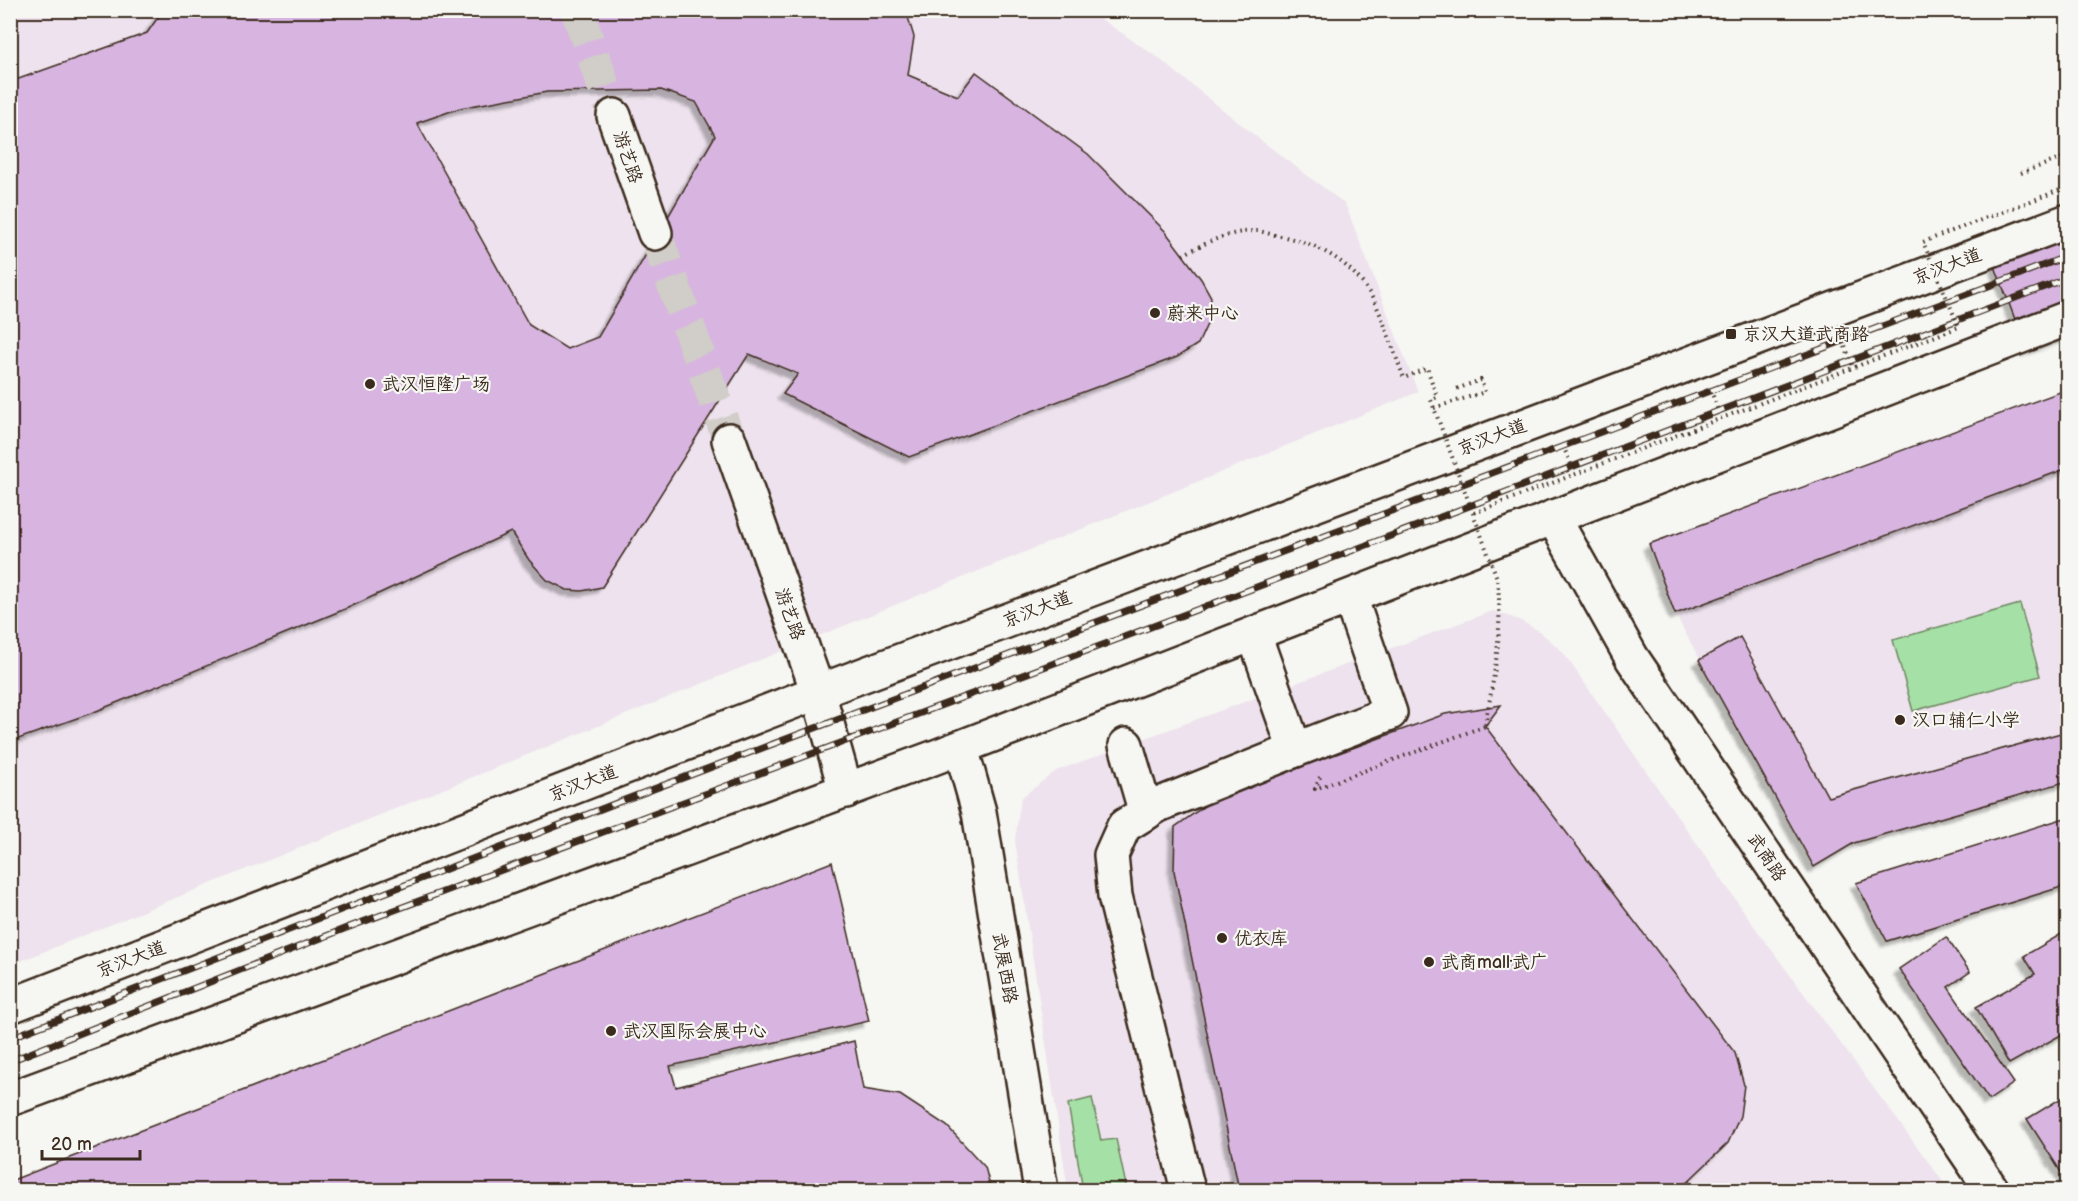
<svg xmlns="http://www.w3.org/2000/svg" width="2078" height="1201" font-family="'Balsamiq Sans','LXGW WenKai TC',sans-serif">
  <defs>
    <filter id="shadow"><feDropShadow dx="-5.5" dy="5.5" stdDeviation="1.5" flood-color="#0004"/></filter>
  </defs>
  <rect width="100%" height="100%" fill="#f6f6f2"/>
  <filter id="ink" filterUnits="userSpaceOnUse"><feTurbulence type="fractalNoise" baseFrequency=".0167" numOctaves="2"/><feDisplacementMap in="SourceGraphic" scale="12" xChannelSelector="R" yChannelSelector="G"/><feConvolveMatrix kernelMatrix="1 2 1 2 8 2 1 2 1" color-interpolation-filters="sRGB"/></filter>
  <g filter="url(#ink)">
    <g fill="#ede2ed">
      <path d="M11,11H1089L1157,57L1263,142L1345,204L1418,392L11,965Z"/>
      <path d="M2067,468V781L1854,843L1814,867L1675,614Z"/>
      <path d="M1493,611L1519,620L1539,631L1562,651L1759,933L1949,1190H1068L1015,840L1021,798L1056,771Z"/>
    </g>
    <g fill="#a5e1a7" stroke="#708662" stroke-width="1.5">
      <path d="M2020,604L2040,676L1913,711L1893,640Z"/>
      <path d="M1092,1098L1101,1141L1116,1139L1127,1190H1083L1068,1104Z"/>
    </g>
    <g fill="#d7b5e0" stroke="#3b2a1e" stroke-width="1.5" fill-rule="evenodd" filter="url(#shadow)">
      <path d="M163,10H903L908,17L914,37L908,75L958,96L976,72L1088,154L1165,231L1201,279L1211,297L1209,320L1198,344L1177,357L909,457L783,394L798,374L749,354L602,587L582,591L567,590L547,580L529,560L511,532L350,607L94,712L10,742V82L147,33ZM661,90L696,102L715,136L598,337L567,349L529,325L417,123L460,108L547,92Z"/>
      <path d="M2068,209V336L2027,351L1985,240Z"/>
      <path d="M2068,389V468L1675,614L1649,544Z"/>
      <path d="M1740,637L1828,797L2068,731V781L1854,843L1814,867L1699,660Z"/>
      <path d="M1501,705L1485,726L1735,1053L1744,1085L1740,1116L1728,1143L1679,1190H1239L1174,871L1175,827L1213,800L1328,757L1445,714Z"/>
      <path d="M2068,817V885L1887,941L1856,883Z"/>
      <path d="M832,862L869,1021L670,1066L676,1087L854,1041L863,1089L900,1095L947,1126L985,1167L991,1190H10V1181Z"/>
      <path d="M2068,930V1031L2009,1064L1976,1007L2035,974L2024,956Z"/>
      <path d="M1946,937L1970,972L1948,987L2014,1083L1989,1100L1899,969Z"/>
      <path d="M2068,1094V1183L2027,1119Z"/>
    </g>
    <g fill="none" stroke-linecap="round" stroke-linejoin="round">
      <g stroke="#d1cdc8" stroke-width="33" stroke-dasharray="33 16" stroke-linecap="butt">
        <path d="M577,10L614,116"/>
        <path d="M655,233L729,440"/>
      </g>
      <defs>
        <g id="minor">
          <path d="M614,116L655,233"/>
          <path d="M729,440L818,692L846,791"/>
          <path d="M1553,517L1632,658L1992,1190"/>
          <path d="M1126,745L1146,813"/>
          <path d="M961,748L979,812L1041,1190"/>
          <path d="M1295,750L1390,713L1350,597"/>
          <path d="M1188,1190L1115,896L1111,855L1124,826L1158,805L1295,750L1254,634"/>
        </g>
        <g id="major">
          <path d="M10,1006L818,692L2068,221"/>
          <path d="M10,1099L933,758L2068,318"/>
        </g>
      </defs>
      <use href="#minor" stroke="#3b2a1e" stroke-width="38"/>
      <use href="#major" stroke="#3b2a1e" stroke-width="38"/>
      <g stroke="#3b2a1e" stroke-width="4" stroke-dasharray="1.5 4.5" stroke-linecap="butt">
        <path d="M2021,173L2068,156"/>
        <path d="M1843,341L1853,367"/>
        <path d="M1711,390L1720,417"/>
        <path d="M1434,408L1485,392L1481,380L1453,390"/>
        <path d="M1563,446L1575,473"/>
        <path d="M1320,777L1315,789L1485,726"/>
      </g>
      <use href="#minor" stroke="#f6f6f2" stroke-width="33"/>
      <use href="#major" stroke="#f6f6f2" stroke-width="33"/>
      <defs>
        <g id="rail">
          <path d="M10,1038L619,802L2068,256"/>
          <path d="M10,1061L344,929L1204,607L2068,278"/>
        </g>
      </defs>
      <use href="#rail" stroke="#3b2a1e" stroke-width="7"/>
      <use href="#rail" stroke="#f6f6f2" stroke-width="4.5" stroke-dasharray="14" stroke-linecap="butt"/>
      <g stroke="#3b2a1e" stroke-width="4" stroke-dasharray="1.5 4.5" stroke-linecap="butt">
        <path d="M1183,255C1206,242 1230,231 1257,231C1262,231 1269,234 1275,235C1316,242 1354,262 1374,301C1386,325 1394,353 1404,378L1427,368L1437,397L1431,400L1497,578C1504,628 1494,676 1485,726"/>
        <path d="M1474,513L1959,327L1923,242L2068,187"/>
      </g>
    </g>
  </g>
  <g fill="#3b2a1e" stroke="#f6f6f2" stroke-width="2">
    <circle cx="1155" cy="313" r="6"/>
    <rect x="1725" y="328" width="12" height="12" rx="3"/>
    <circle cx="370" cy="384" r="6"/>
    <circle cx="1900" cy="720" r="6"/>
    <circle cx="1222" cy="938" r="6"/>
    <circle cx="1429" cy="962" r="6"/>
    <circle cx="611" cy="1031" r="6"/>
  </g>
  <g text-anchor="middle" stroke-width="4.5" stroke-linejoin="round" paint-order="stroke">
    <g font-size="18" fill="#3b2a1e" stroke="#f6f6f2">
      <text transform="translate(628 157) rotate(71)" y="6">游艺路</text>
      <text transform="translate(1947 266) rotate(-21)" y="6">京汉大道</text>
      <text transform="translate(1492 437) rotate(-21)" y="6">京汉大道</text>
      <text transform="translate(1037 609) rotate(-21)" y="6">京汉大道</text>
      <text transform="translate(790 614) rotate(70)" y="6">游艺路</text>
      <text transform="translate(583 783) rotate(-21)" y="6">京汉大道</text>
      <text transform="translate(1767 857) rotate(56)" y="6">武商路</text>
      <text transform="translate(131 959) rotate(-21)" y="6">京汉大道</text>
      <text transform="translate(1005 968) rotate(80)" y="6">武展西路</text>
    </g>
    <g font-size="18" fill="#3b2a1e" stroke="#f6f6f2" text-anchor="start">
      <text x="1167" y="319">蔚来中心</text>
      <text x="1743" y="340">京汉大道武商路</text>
      <text x="382" y="390">武汉恒隆广场</text>
      <text x="1912" y="726">汉口辅仁小学</text>
      <text x="1234" y="944">优衣库</text>
      <text x="1441" y="968">武商mall·武广</text>
      <text x="623" y="1037">武汉国际会展中心</text>
    </g>
  </g>
  <rect width="2078" height="1201" fill="none" stroke="#f6f6f2" stroke-width="36"/>
  <rect x="18" y="18" width="2042" height="1165" fill="none" stroke="#3b2a1e" stroke-width="2" filter="url(#ink)"/>
  <path d="M42 1150v9h98v-9" fill="none" stroke="#3b2a1e" stroke-width="3"/>
  <text x="51" y="1150" font-size="18" fill="#3b2a1e" stroke="#f6f6f2" stroke-width="4.5" paint-order="stroke">20 m</text>
</svg>
